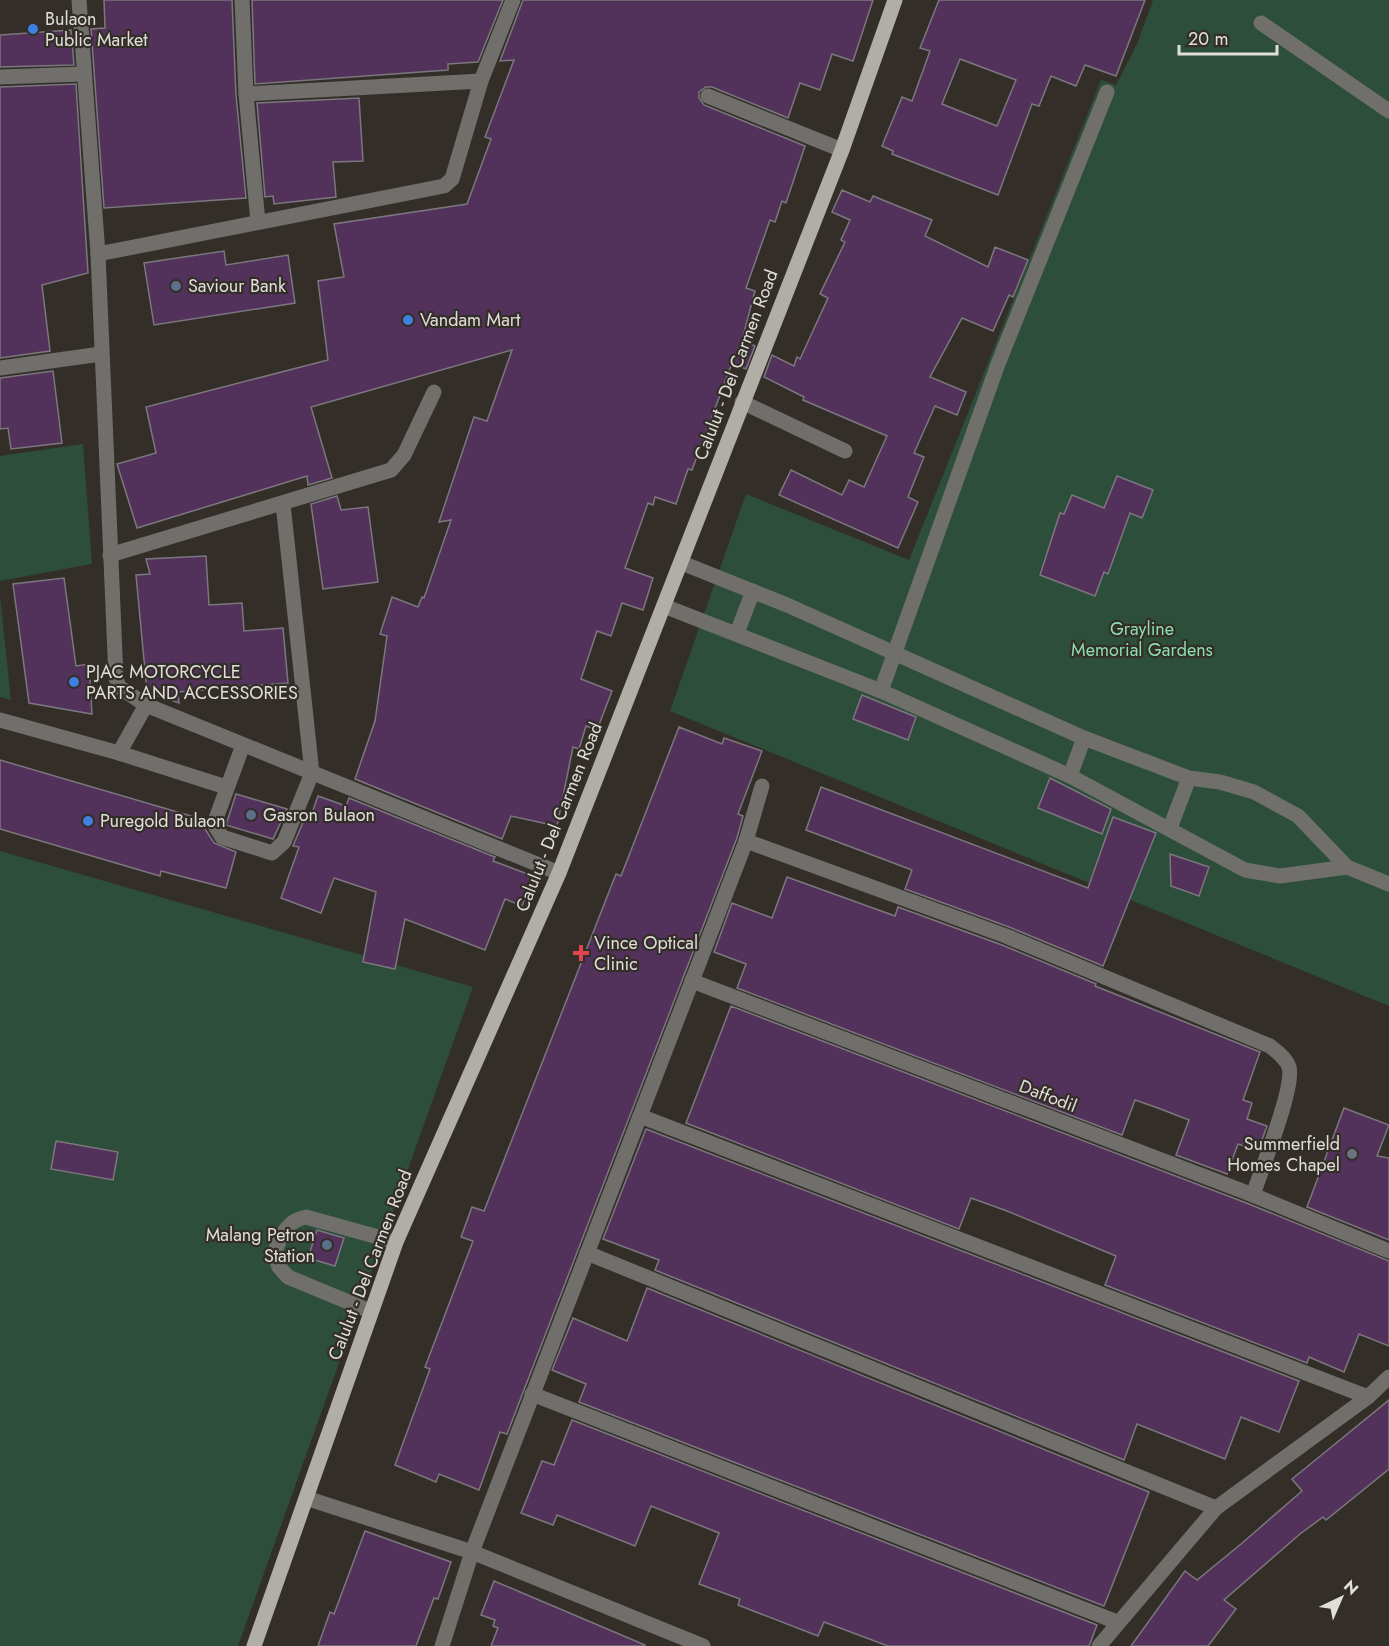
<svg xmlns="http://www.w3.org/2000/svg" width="1389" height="1646" font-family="Jost,sans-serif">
  <rect width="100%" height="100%" fill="#332e28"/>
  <g fill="#2c4e3b">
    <path d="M1153,0H1389V1006L670,711L746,494L909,560L1101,80L1116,85L1137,44Z"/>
    <path d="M83,444L92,564L0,581V456Z"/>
    <path d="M0,596L11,700L0,697Z"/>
    <path d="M0,851L473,987L238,1646H0Z"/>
  </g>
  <g fill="#52325a" stroke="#7c777e" stroke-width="1.5" fill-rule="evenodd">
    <path d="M104,0H232L236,95L246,198L104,208L91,29L105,28Z"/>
    <path d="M252,0H503L478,62L448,64V70L255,84Z"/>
    <path d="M523,0H873L853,61L832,54L820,90L800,83L788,118L712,87H706L699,92V98L704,105L805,146L786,203L782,201L775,222L770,220L746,288L755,291L742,340L755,346L746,369L732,363L692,470L688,469L676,504L655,497L653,505L648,503L625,568L653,578L643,610L622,603L611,636L597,631L581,679L612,691L597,730L586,726L579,749L573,747L557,826L511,816L502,839L355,779L375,721L387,636L380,634L392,597L418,607L422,597L424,598L451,520L439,522L474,417L487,421L512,350L311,407L332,478L308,485L307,476L137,528L117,464L156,453L146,407L328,360L318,281L344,277L334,224L467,204L491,139L485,137L514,60L500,61Z"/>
    <path d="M939,0H1145L1116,76L1085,65L1076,86L1051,76L1039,106L1032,104L998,195L892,154L893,151L882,146L902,97L912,101L930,51L920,48ZM960,59L1016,80L997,126L942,104Z"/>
    <path d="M71,30L74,65L0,67V35Z"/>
    <path d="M76,84L88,273L42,285L50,351L0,358V87Z"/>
    <path d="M359,98L363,161L333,162L336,197L274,204L273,196L265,197L257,103Z"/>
    <path d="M842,190L870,202L873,196L932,220L925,236L988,267L995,247L1028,260L1013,297L1009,295L993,331L962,318L930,377L966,392L957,415L935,406L914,453L924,457L908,497L918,502L898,548L779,495L791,470L842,495L849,480L864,487L887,436L803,400L804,397L764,377L772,355L794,366L797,357L800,359L828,298L820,294L845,242L841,240L850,220L832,212Z"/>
    <path d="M224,251L226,265L288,255L295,303L154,325L144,263Z"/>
    <path d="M53,371L62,443L11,449L8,428L0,429V378Z"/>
    <path d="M1117,476L1153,490L1142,518L1130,513L1108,574L1104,572L1095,596L1040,575L1060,513L1064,514L1072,495L1104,508Z"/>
    <path d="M337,496L341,510L368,507L378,582L323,589L311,504Z"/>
    <path d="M206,556L209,605L242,603L244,631L283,628L288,683L178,692L179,703L147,692L136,575L150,574L146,559Z"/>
    <path d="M64,578L76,666L89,664L92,714L29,703L13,584Z"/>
    <path d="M862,695L916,717L908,740L853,719Z"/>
    <path d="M679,727L722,744L724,738L762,751L738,814L743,816L737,838L507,1434L500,1432L479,1490L439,1474L436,1482L395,1465L430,1369L425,1367L473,1241L461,1237L472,1207L484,1211L616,874L621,876Z"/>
    <path d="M0,760L205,820V829L214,843L236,852L226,888L161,871L160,876L0,829Z"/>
    <path d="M1050,778L1111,809L1102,834L1038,808Z"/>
    <path d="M821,787L1088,888L1113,817L1156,833L1103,966L1009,927L905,889L912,870L806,830Z"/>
    <path d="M236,794L287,809L273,839L226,825Z"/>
    <path d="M318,796L346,806L349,798L495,857L493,861L533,876L522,906L505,899L485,950L405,919L395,969L363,962L376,892L334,878L321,913L281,898L299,847L293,846L306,815L311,816Z"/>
    <path d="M1170,854L1209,867L1199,896L1171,886Z"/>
    <path d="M787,877L895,916L898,907L1002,945L1096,984L1095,986L1260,1052L1243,1100L1252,1103L1247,1119L1267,1126L1258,1151L1238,1144L1227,1174L1176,1155L1189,1120L1158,1108L1135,1100L1122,1135L737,988L746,964L714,952L732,903L772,918Z"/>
    <path d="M731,1006L1249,1204L1389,1261V1346L1359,1334L1344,1372L1309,1357L1307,1363L1105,1285L1116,1256L1007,1211L971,1198L959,1229L686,1123Z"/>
    <path d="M1344,1108L1389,1125L1377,1156L1389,1158V1240L1307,1207Z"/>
    <path d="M646,1129L1299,1381L1279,1432L1241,1417L1225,1459L1137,1424L1124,1460L655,1270L659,1260L603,1239Z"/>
    <path d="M56,1141L118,1152L113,1180L51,1169Z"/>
    <path d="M317,1230L344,1238L335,1266L308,1258Z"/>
    <path d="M647,1288L1149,1492L1104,1606L579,1402L586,1384L552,1370L573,1318L627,1341Z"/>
    <path d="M1389,1400V1469L1326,1520L1323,1517L1300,1534L1224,1600L1236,1609L1208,1646H1131L1185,1571L1197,1580L1241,1544L1302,1491L1292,1479Z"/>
    <path d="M572,1420L1097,1625L1089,1646H888L824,1622L818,1636L738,1605L740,1599L699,1584L719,1533L651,1506L635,1546L557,1515L553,1525L521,1513L542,1461L554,1465Z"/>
    <path d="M365,1531L451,1562L438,1599L434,1598L416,1646H318L330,1612L334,1614Z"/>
    <path d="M494,1581L645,1645V1646H491L498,1628L493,1626L495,1620L481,1615Z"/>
  </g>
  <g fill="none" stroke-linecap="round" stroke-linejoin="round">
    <g stroke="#706f6b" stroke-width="15">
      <path d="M79,0L98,254L116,678L119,687L146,705L559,873"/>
      <path d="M242,0L246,94L258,222"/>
      <path d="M1261,23L1389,111"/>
      <path d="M0,77L84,74"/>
      <path d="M246,94L481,81"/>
      <path d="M708,96L842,150"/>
      <path d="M98,254L444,186L452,179L481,81L513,0"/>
      <path d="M0,368L101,354"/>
      <path d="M742,402L845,451"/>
      <path d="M110,555L391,470L404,455L434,392"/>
      <path d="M682,563L787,605L1084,738L1189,778L1220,782L1254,792L1298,816L1347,867L1389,884"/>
      <path d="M664,606L881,691L1070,776L1245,870L1280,876L1347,867"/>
      <path d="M737,633L753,591"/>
      <path d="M881,691L998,364L1107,92"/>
      <path d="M0,720L119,753L146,705"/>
      <path d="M243,745L214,824L222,837L272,853L284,842L312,773L283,504"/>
      <path d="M119,753L226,787"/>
      <path d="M1070,776L1084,738"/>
      <path d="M1170,828L1189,778"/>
      <path d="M746,841L1006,936L1270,1046C1277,1052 1286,1058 1289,1067C1295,1087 1261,1170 1253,1195"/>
      <path d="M692,981L1253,1195L1389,1251"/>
      <path d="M640,1116L1368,1397"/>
      <path d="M587,1253L1216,1508"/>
      <path d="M370,1311L288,1277L279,1267L274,1253C282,1235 286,1221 306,1217L396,1242"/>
      <path d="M532,1394L1117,1622"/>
      <path d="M306,1498L472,1552L703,1646"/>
      <path d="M442,1646L472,1552L746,841L762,786"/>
      <path d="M1099,1646L1216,1508L1368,1397L1389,1377"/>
    </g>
    <path stroke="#b1aea7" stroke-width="15" d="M254,1646L396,1242L559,873L842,150L895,0"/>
  </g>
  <g fill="#3f7fe0" stroke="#332e28" stroke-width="2">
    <circle cx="33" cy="29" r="6"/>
    <circle cx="408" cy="320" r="6"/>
    <circle cx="74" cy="682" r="6"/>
    <circle cx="88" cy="821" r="6"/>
  </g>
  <g fill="#5c6f8a" stroke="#332e28" stroke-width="2">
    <circle cx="176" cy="286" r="6"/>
    <circle cx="251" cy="815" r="6"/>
    <circle cx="327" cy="1245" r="6"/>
  </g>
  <path fill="#e0444e" stroke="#332e28" stroke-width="2" d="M578 944h6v6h6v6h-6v6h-6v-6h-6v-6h6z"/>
  <circle fill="#6b7280" stroke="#332e28" stroke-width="2" cx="1352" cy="1154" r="6"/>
  <g text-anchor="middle" stroke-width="4.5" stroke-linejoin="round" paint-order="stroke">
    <g font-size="18" fill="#e1deda" stroke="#332e28" text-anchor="start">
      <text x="45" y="25">Bulaon<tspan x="45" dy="21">Public Market</tspan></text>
      <text x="188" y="292">Saviour Bank</text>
      <text x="420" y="326">Vandam Mart</text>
      <text x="86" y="678">PJAC MOTORCYCLE<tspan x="86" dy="21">PARTS AND ACCESSORIES</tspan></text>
      <text x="263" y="821">Gasron Bulaon</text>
      <text x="100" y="827">Puregold Bulaon</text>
      <text x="594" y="949">Vince Optical<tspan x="594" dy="21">Clinic</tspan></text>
      <text x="1340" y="1150" text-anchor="end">Summerfield<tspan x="1340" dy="21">Homes Chapel</tspan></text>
      <text x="315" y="1241" text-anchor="end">Malang Petron<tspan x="315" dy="21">Station</tspan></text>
    </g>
    <g font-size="18" fill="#e1deda" stroke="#332e28">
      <text transform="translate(736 365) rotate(-69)" y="6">Calulut - Del Carmen Road</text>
      <text transform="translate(559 817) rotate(-68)" y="6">Calulut - Del Carmen Road</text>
      <text transform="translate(1048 1096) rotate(21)" y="6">Daffodil</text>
      <text transform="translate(370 1265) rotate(-69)" y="6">Calulut - Del Carmen Road</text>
    </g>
    <g font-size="18" fill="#8adfaf" stroke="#332e28">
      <text x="1142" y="635">Grayline<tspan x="1142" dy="21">Memorial Gardens</tspan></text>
    </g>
  </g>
  <g transform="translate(1341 1598) rotate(44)" stroke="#332e28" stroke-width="4.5" paint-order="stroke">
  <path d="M0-4.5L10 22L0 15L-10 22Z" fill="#e1deda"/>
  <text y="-9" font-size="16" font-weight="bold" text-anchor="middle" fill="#e1deda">N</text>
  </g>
  <path d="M1179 45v9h98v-9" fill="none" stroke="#e1deda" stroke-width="3"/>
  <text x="1188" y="45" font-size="18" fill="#e1deda" stroke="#332e28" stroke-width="4.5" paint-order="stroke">20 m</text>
</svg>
